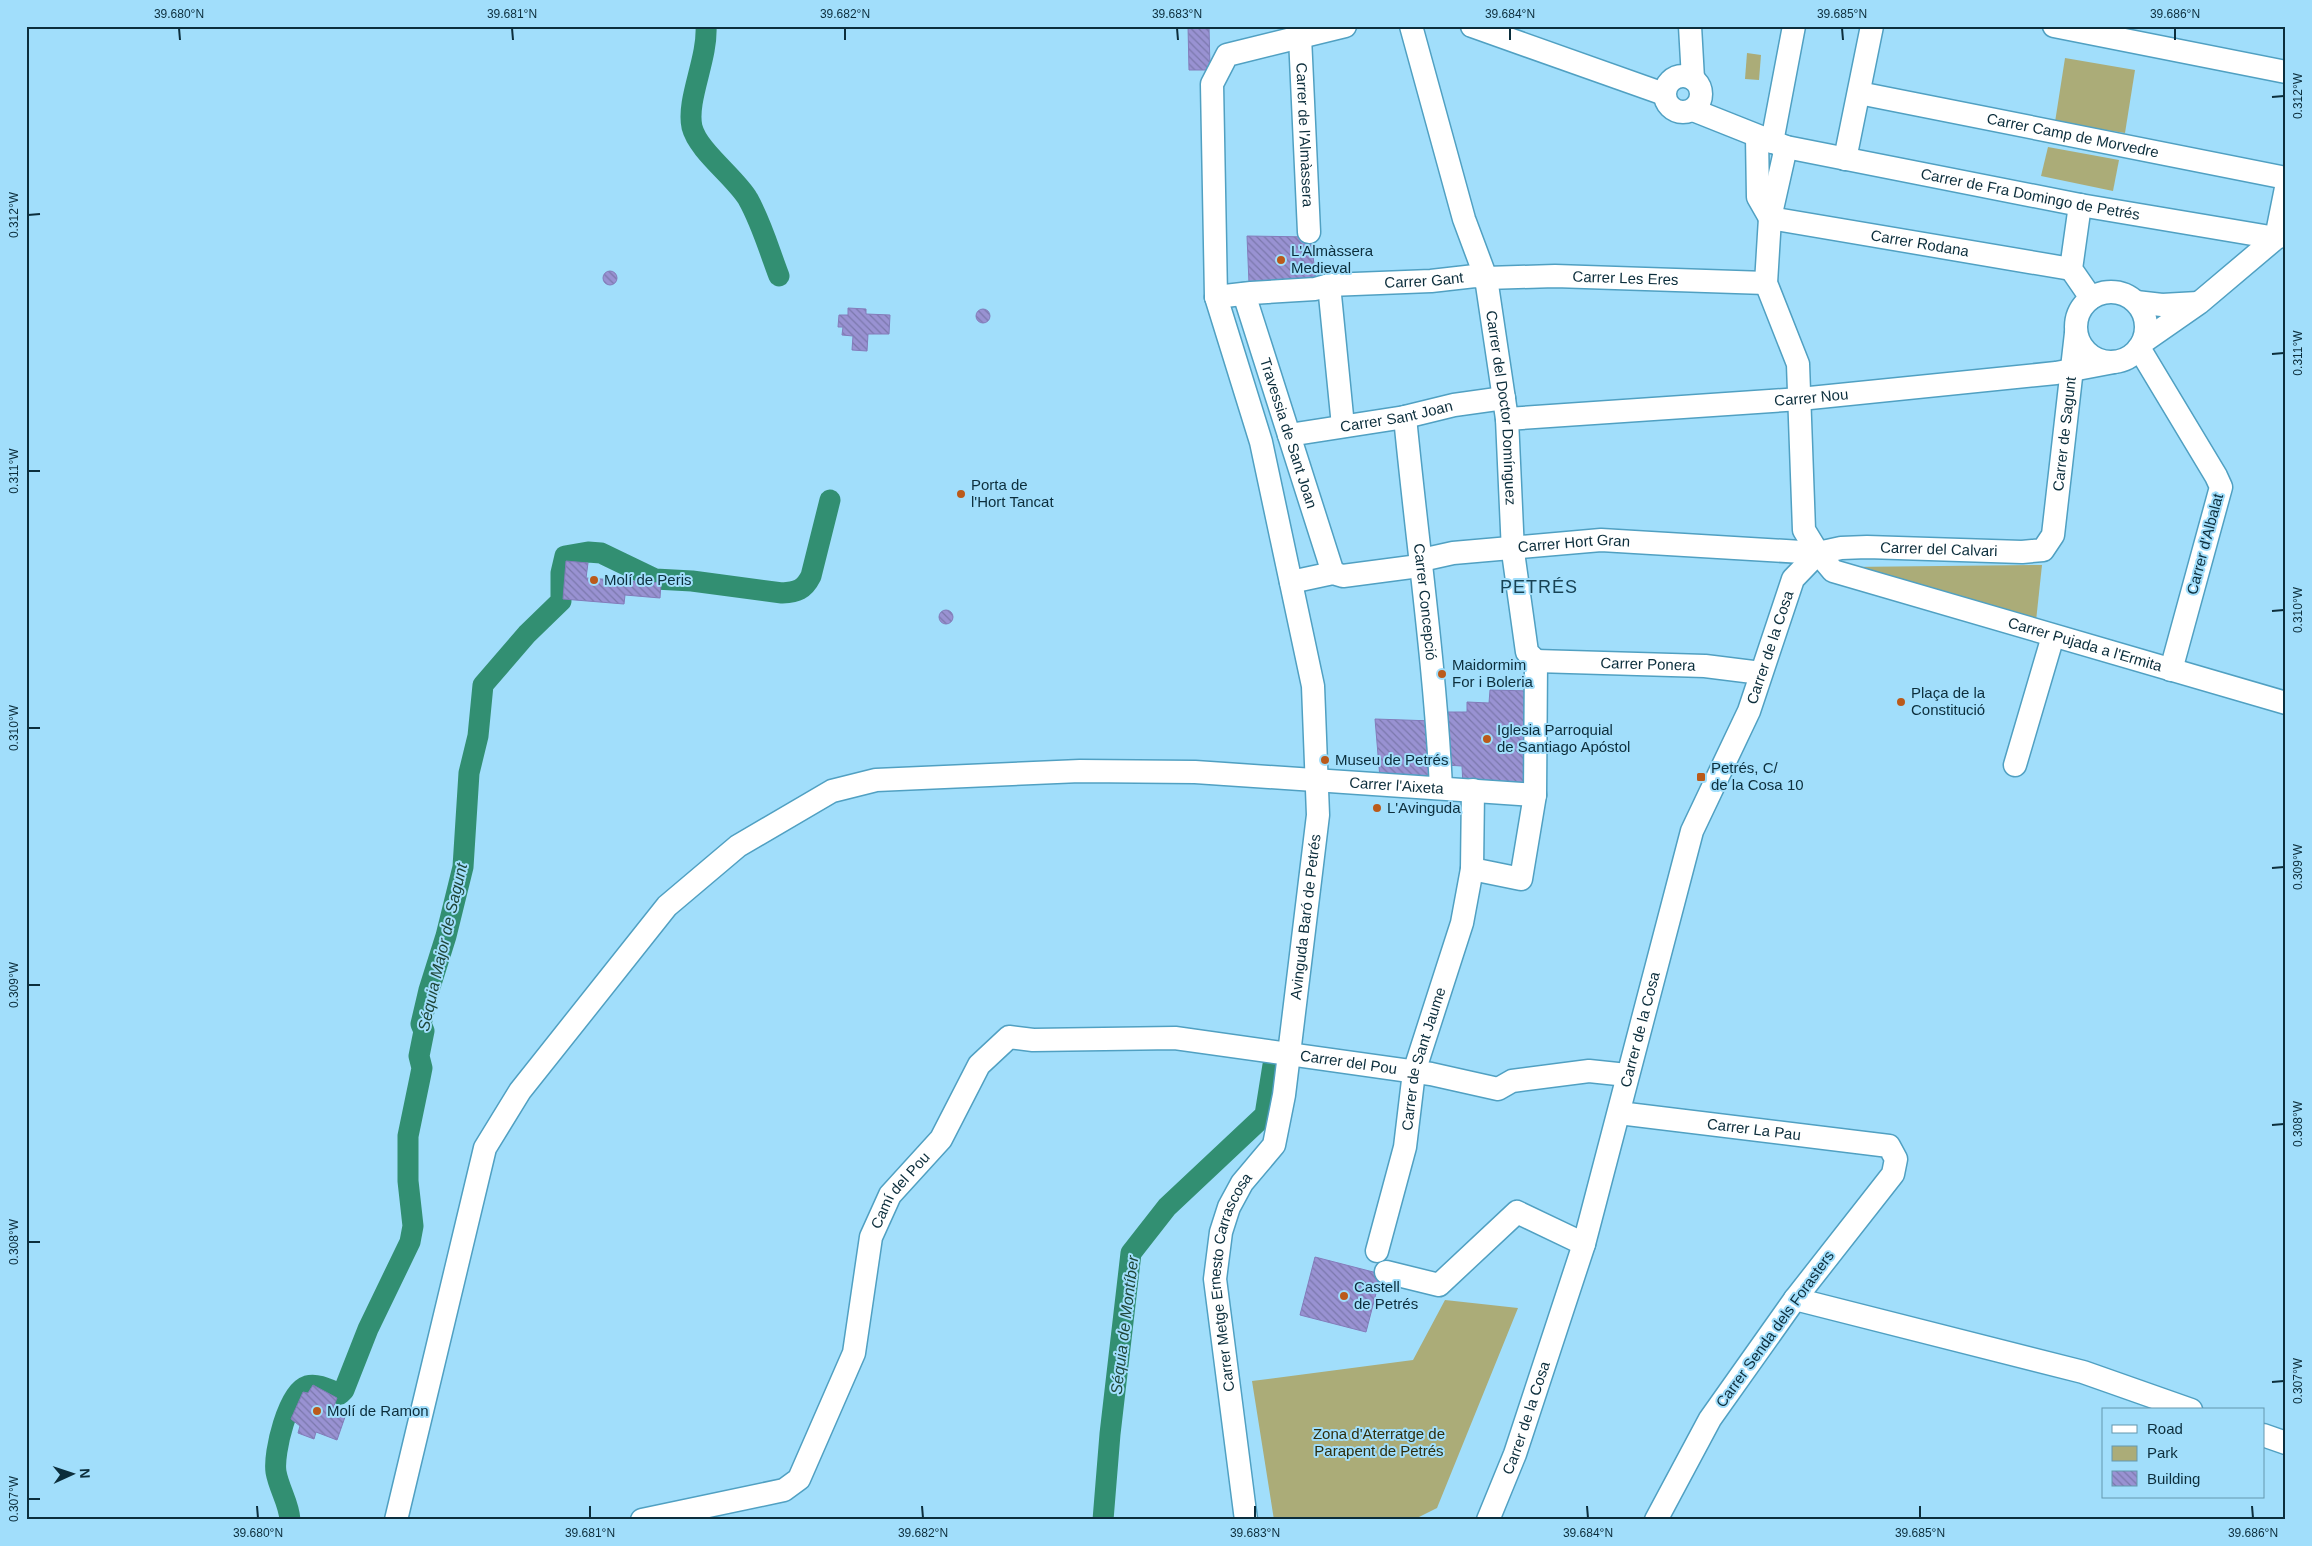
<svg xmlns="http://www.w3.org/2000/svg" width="2312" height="1546" font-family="Arial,sans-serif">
  <defs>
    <pattern id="building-back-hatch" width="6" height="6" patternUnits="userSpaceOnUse" patternTransform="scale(1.25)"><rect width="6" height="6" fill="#9992d2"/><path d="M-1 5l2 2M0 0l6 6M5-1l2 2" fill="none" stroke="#7b78ac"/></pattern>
  </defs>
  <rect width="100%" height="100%" fill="#a1defb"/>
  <g fill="#abac78">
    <path d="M1747,53L1761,55L1759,80L1745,79Z"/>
    <path d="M2065,58L2135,70L2125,133L2055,122Z"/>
    <path d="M2048,147L2119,160L2113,191L2041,176Z"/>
    <path d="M2042,565L2036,621L1848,567Z"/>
    <path d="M1445,1300L1518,1308L1437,1508L1413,1520H1274L1252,1381L1413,1360Z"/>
  </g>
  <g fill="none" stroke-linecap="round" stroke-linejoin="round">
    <g stroke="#328f72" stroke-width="21">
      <path d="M706,26C708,59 686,100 692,127C698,151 735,177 748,199C762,224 769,250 779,276"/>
      <path d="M290,1520C289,1503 279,1489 276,1472C273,1453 288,1392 307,1386C318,1383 330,1390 340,1394L344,1390L368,1329L410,1242L413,1226L408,1181V1136L420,1078L422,1068L419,1056L424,1031L421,1024L429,990L446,936L463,867L469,773L478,736L483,685L527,634L561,601V573L565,556L588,552L601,553L655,579L692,581L782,593C797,592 804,590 811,576L830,500"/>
      <path d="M1103,1520L1110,1434L1131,1253L1167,1207L1265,1115L1273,1065"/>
    </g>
  </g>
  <g fill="url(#building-back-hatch)" stroke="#837cba">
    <path d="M1188,26H1209L1210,70H1189Z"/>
    <path d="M1247,236L1311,237L1316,283H1249Z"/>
    <circle cx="610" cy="278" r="7"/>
    <path d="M848,308L866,309V314L890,315L889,334H868L867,351L852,350L853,336L842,335L843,327H838L839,315H848Z"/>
    <circle cx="983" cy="316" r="7"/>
    <path d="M566,561L588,563L586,578L661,583L660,598L625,595L624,604L563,599Z"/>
    <circle cx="946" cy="617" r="7"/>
    <path d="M1490,690L1531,691L1529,787L1463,786L1462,766L1445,765L1443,712H1467V702L1489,703Z"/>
    <path d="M1375,719L1433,721L1436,778H1380Z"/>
    <path d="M1315,1257L1381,1274L1366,1332L1300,1315Z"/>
    <path d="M313,1385L337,1398L333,1408L346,1414L337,1440L316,1432L314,1439L298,1433L300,1426L291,1419L303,1392L308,1393Z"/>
  </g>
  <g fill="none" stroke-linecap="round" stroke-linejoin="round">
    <defs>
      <g id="minor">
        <path id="s1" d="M1411,26L1464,219L1486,278L1507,419L1513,552L1527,652L1536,661L1535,795L1521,879L1472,869"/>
        <path d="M1472,26L1664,94"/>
        <path d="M1690,26L1693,79"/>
        <path d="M2054,26L2286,72"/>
        <path id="s2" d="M1300,37L1309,232"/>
        <circle cx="1683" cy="94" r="18"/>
        <path id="s3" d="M1859,93L2286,178"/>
        <path id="s4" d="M1693,110L1786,147L2080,205L2276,238L2286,188"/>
        <path d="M1757,137L1758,197L1770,218"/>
        <path d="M1772,142L1794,26"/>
        <path id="s5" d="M1786,147L1770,218L1766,283L1798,364L1804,530L1818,553L1833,571L2286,703"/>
        <path d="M1845,159L1872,26"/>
        <path d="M2080,205L2071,269L2091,298"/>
        <path id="s6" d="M1770,218L2071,269"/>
        <path d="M1329,285L1343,426"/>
        <circle cx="2111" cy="327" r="35"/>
        <path id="s7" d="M1244,294L1333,573"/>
        <path id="s8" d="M1216,297L1251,293L1315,289L1329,285L1431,281L1475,276L1486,278L1555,276L1766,283"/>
        <path d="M2136,302L2162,305L2198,303"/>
        <path d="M2143,342L2199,303L2276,238L2285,235"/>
        <path d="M2139,348L2216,476L2221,487L2171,670"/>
        <path id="s9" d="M1405,417C1417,541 1435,664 1441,788"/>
        <path id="s10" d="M1507,419L1800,399L2056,373L2114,362"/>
        <path id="s11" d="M1289,435L1405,417L1454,405L1504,398"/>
        <path id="s12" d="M1291,582L1333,573L1343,576L1419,566L1426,559L1453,553L1601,540L1818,553L1841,548L1867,547L2022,552L2043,550L2053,535L2076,333"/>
        <path id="s13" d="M1536,661L1705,666L1761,673"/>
        <path d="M2015,765L2053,636"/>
        <path id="s14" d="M1619,1113L1889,1146L1896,1159L1893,1174L1795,1299L1710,1419L1656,1520"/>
        <path id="s15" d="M1377,1251L1405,1147L1414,1072L1462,923L1472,869L1473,790"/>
        <path d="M1386,1272L1439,1285L1517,1212L1584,1244"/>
        <path d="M1795,1299L2083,1372L2191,1410"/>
        <path d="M2263,1435L2286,1443"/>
        <path id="s16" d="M396,1520L485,1148L520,1091L667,906L738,846L832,791L876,780L1080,771L1195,772L1535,795"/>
        <path id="s17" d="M642,1520L784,1490L799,1479L854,1353L871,1237L890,1195L941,1139L979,1065L1009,1037L1033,1040L1175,1038L1431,1074L1498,1089L1512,1081L1589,1071L1627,1075"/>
        <path id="s18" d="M1246,1520L1215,1279L1221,1232L1229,1207L1242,1183L1274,1145L1284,1095L1318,815L1313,686L1261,442L1216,297L1212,84L1227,55L1345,26"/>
        <path id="s19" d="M1488,1520L1515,1454L1584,1244L1692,831L1749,711L1793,579L1818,553"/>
      </g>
    </defs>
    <use href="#minor" stroke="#50a0c2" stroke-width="25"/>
    <use href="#minor" stroke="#fff" stroke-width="22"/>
  </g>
  <path fill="none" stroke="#0c2e3c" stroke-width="2" d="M179,28L180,40M512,28L513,40M845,28V40M1177,28L1178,40M1510,28V40M1842,28L1843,40M2175,28V40M2272,97L2284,96M28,215L40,214M2272,354L2284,353M28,471H40M2272,611L2284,610M28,728H40M2272,868L2284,867M28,985H40M2272,1125L2284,1124M28,1242H40M2272,1382L2284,1381M28,1499H40M257,1506L258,1518M590,1506V1518M922,1506L923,1518M1255,1506V1518M1587,1506L1588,1518M1920,1506V1518M2252,1506L2253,1518"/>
  <g fill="#bb5a1a" stroke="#a1defb" stroke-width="2">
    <circle cx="1281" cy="260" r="5"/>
    <circle cx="961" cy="494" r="5"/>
    <circle cx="594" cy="580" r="5"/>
    <circle cx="1442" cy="674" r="5"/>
    <circle cx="1901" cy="702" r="5"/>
    <circle cx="1487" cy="739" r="5"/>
    <circle cx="1325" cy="760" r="5"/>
    <rect x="1696" y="772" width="10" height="10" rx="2.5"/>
    <circle cx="1377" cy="808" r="5"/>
    <circle cx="1344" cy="1296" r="5"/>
    <circle cx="317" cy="1411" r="5"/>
  </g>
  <g text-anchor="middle" stroke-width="4" stroke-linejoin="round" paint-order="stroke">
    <g font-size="15" fill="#0c2e3c" stroke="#a1defb">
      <text dy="5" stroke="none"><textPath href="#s2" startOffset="98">Carrer de l'Almàssera</textPath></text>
      <text dy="5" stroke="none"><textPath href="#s3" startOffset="218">Carrer Camp de Morvedre</textPath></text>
      <text dy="5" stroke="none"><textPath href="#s4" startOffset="349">Carrer de Fra Domingo de Petrés</textPath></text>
      <text dy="5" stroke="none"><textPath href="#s6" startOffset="152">Carrer Rodana</textPath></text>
      <text dy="5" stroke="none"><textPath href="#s8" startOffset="411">Carrer Les Eres</textPath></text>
      <text dy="5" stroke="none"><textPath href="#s8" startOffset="209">Carrer Gant</textPath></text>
      <text dy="5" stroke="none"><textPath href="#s10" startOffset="305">Carrer Nou</textPath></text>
      <text dy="5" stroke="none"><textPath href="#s1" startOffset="394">Carrer del Doctor Domínguez</textPath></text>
      <text dy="5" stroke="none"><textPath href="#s11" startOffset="109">Carrer Sant Joan</textPath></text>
      <text dy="5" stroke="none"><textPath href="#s7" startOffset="146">Travessia de Sant Joan</textPath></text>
      <text dy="5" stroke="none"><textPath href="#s12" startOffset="879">Carrer de Sagunt</textPath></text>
      <text transform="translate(2205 544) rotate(-75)" y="5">Carrer d'Albalat</text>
      <text dy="5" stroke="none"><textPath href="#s12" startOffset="289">Carrer Hort Gran</textPath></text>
      <text dy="5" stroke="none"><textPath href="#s12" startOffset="655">Carrer del Calvari</textPath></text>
      <text dy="5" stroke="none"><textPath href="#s9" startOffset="186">Carrer Concepció</textPath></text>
      <text dy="5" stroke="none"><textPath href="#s5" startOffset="704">Carrer Pujada a l'Ermita</textPath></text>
      <text dy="5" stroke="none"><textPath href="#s19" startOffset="919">Carrer de la Cosa</textPath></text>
      <text dy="5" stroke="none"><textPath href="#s13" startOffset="112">Carrer Ponera</textPath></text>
      <text dy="5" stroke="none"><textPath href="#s16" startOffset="1454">Carrer l'Aixeta</textPath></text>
      <text dy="5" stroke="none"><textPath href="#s18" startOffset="624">Avinguda Baró de Petrés</textPath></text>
      <text dy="5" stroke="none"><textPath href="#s19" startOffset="514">Carrer de la Cosa</textPath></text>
      <text dy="5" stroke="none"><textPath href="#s15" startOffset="198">Carrer de Sant Jaume</textPath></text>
      <text dy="5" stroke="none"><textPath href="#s17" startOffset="1006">Carrer del Pou</textPath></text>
      <text dy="5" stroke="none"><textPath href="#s14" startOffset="136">Carrer La Pau</textPath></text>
      <text dy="5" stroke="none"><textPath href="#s17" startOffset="474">Camí del Pou</textPath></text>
      <text dy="5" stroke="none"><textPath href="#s18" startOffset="242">Carrer Metge Ernesto Carrascosa</textPath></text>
      <text transform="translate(1775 1329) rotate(-54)" y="5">Carrer Senda dels Forasters</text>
      <text dy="5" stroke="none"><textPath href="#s19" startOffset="109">Carrer de la Cosa</textPath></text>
    </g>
    <g font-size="15" fill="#0c2e3c" stroke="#a1defb" text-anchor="start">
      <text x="1291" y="256">L'Almàssera<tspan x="1291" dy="17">Medieval</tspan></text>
      <text x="971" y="490">Porta de<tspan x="971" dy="17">l'Hort Tancat</tspan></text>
      <text x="604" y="585">Molí de Peris</text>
      <text x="1452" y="670">Maidormim<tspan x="1452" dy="17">For i Boleria</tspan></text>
      <text x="1911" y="698">Plaça de la<tspan x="1911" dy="17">Constitució</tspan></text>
      <text x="1497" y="735">Iglesia Parroquial<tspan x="1497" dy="17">de Santiago Apóstol</tspan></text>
      <text x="1335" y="765">Museu de Petrés</text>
      <text x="1711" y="773">Petrés, C/<tspan x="1711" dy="17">de la Cosa 10</tspan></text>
      <text x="1387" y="813">L'Avinguda</text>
      <text x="1354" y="1292">Castell<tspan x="1354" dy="17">de Petrés</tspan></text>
      <text x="327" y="1416">Molí de Ramon</text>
    </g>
    <g font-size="15" fill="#2f2e0d" stroke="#a1defb">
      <text x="1379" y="1439">Zona d'Aterratge de<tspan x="1379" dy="17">Parapent de Petrés</tspan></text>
    </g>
    <g font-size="16" font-style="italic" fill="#1f4639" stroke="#a1defb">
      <text transform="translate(442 947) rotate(-77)" y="6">Séquia Major de Sagunt</text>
      <text transform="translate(1124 1325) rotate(-83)" y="6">Séquia de Montíber</text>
    </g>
    <g font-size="18" letter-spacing="1" fill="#184355" stroke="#a1defb">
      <text x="1539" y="593">PETRÉS</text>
    </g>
  </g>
  <rect width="2312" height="1546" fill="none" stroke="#a1defb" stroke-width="55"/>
  <rect x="2102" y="1408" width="162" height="90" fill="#a1defb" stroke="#6598af"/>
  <rect x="2112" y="1425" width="25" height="8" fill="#ffffff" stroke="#6598af"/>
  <text x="2147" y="1434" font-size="15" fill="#0c2e3c">Road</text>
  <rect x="2112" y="1446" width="25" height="15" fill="#abac78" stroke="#6598af"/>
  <text x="2147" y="1458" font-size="15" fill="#0c2e3c">Park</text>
  <rect x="2112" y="1471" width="25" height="15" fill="url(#building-back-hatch)" stroke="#6598af"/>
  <text x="2147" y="1484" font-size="15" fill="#0c2e3c">Building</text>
  <g transform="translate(72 1474) rotate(87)" stroke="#a1defb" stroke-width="4" paint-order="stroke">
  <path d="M0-4L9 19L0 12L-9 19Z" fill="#0c2e3c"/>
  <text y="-8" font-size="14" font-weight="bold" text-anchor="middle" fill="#0c2e3c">N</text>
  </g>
  <rect x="28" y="28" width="2256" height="1490" fill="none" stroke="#0c2e3c" stroke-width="2"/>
  <g font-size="12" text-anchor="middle" fill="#0c2e3c">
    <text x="179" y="18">39.680°N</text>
    <text x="512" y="18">39.681°N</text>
    <text x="845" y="18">39.682°N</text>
    <text x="1177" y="18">39.683°N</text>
    <text x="1510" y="18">39.684°N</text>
    <text x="1842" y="18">39.685°N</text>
    <text x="2175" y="18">39.686°N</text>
    <text transform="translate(2298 96) rotate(-90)" y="4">0.312°W</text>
    <text transform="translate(14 215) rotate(-90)" y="4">0.312°W</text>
    <text transform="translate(2298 353) rotate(-90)" y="4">0.311°W</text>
    <text transform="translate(14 471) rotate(-90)" y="4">0.311°W</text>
    <text transform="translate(2298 610) rotate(-90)" y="4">0.310°W</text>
    <text transform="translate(14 728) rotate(-90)" y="4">0.310°W</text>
    <text transform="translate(2298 867) rotate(-90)" y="4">0.309°W</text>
    <text transform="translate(14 985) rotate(-90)" y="4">0.309°W</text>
    <text transform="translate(2298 1124) rotate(-90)" y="4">0.308°W</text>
    <text transform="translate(14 1242) rotate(-90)" y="4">0.308°W</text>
    <text transform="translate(2298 1381) rotate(-90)" y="4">0.307°W</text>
    <text transform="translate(14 1499) rotate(-90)" y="4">0.307°W</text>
    <text x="258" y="1537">39.680°N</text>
    <text x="590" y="1537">39.681°N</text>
    <text x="923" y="1537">39.682°N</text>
    <text x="1255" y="1537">39.683°N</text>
    <text x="1588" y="1537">39.684°N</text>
    <text x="1920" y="1537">39.685°N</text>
    <text x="2253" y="1537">39.686°N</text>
  </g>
</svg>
